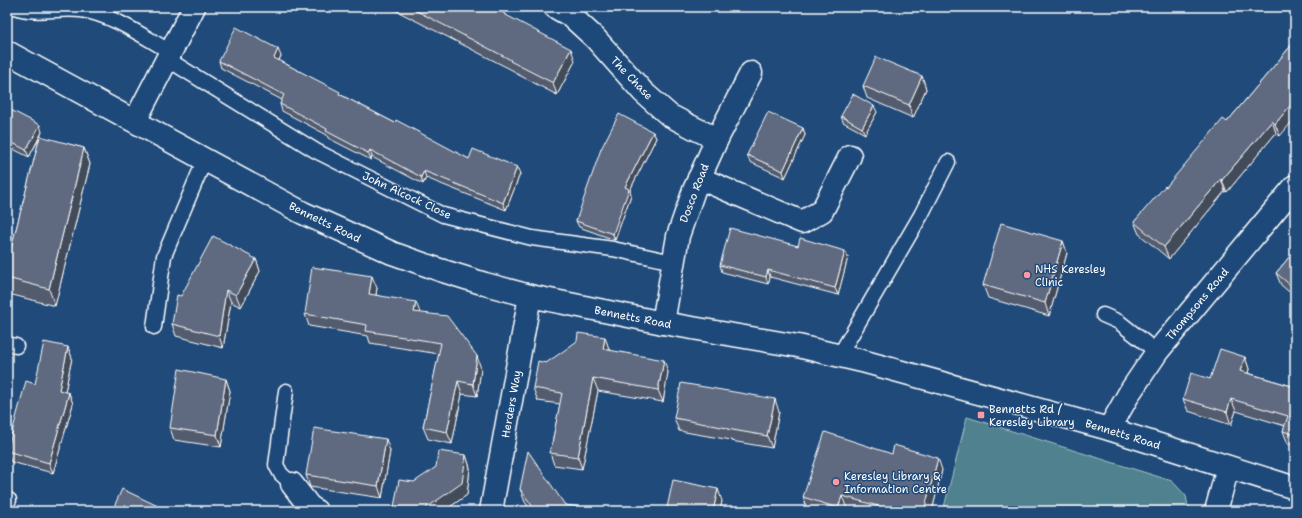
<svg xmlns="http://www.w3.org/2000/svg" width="1302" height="518" font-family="'Shantell Sans',sans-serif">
  <rect width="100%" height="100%" fill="#1f4a7a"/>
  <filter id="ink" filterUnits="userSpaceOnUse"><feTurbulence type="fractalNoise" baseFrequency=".025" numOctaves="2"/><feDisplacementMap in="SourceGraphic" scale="8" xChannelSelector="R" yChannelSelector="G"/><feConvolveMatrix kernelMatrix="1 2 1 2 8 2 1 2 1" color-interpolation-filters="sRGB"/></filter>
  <g filter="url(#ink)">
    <path fill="#4f828e" stroke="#a7c0c6" d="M967,417L1172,481L1186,496L1189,511H943Z"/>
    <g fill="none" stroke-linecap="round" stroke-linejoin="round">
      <defs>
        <g id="service">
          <path d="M14,7C37,15 59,7 81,10C114,15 142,36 171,52"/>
          <path d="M167,59L316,151L443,215L532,238L613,249L673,262"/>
          <path d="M1103,315L1119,322L1157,352"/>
          <path d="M154,327L164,256L205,159"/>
          <path d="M7,344L16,346"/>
          <path d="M839,356L921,215L948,162"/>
          <path d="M286,391L276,465L281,474L292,484"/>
          <path d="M7,499L9,500"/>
        </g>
        <g id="minor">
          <path d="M555,7L571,16L595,38L643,92L669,115L694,128L717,139"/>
          <path d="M135,121L194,7"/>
          <path d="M699,178L802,222L822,211L850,156"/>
          <path d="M663,323L678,236L694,190L717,139L751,73"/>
          <path d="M1109,429L1130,392L1157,352L1295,186"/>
          <path d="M292,484L309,506L316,511"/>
          <path d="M491,511L530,296"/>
        </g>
        <g id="tertiary">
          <path d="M7,52L303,213L392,253L440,270L485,284L530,296L663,323L798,346L862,361L1109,429L1295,488"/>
          <path d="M1216,511L1228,467"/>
        </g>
      </defs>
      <use href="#service" stroke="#fff" stroke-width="17"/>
      <use href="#minor" stroke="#fff" stroke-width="25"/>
      <use href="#tertiary" stroke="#fff" stroke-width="25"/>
      <use href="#service" stroke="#1f4a7a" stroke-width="14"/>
      <use href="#minor" stroke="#1f4a7a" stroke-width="22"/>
      <use href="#tertiary" stroke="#1f4a7a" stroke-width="22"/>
    </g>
    <g fill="#525c6e" stroke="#fff">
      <path d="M123,7H135L132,12Z"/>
      <path d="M389,7H493L575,61L557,95L515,73L514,71Z"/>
      <path d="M1295,41L1280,136L1276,133L1227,192L1225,191L1169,259L1139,234L1134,222L1166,187L1227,122Z"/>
      <path d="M281,56L279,60L341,95L395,123L469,159L517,167L520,174L506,210L426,178L423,184L372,157L371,160L328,138L327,135L282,111L280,104L282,100L221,68L219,61Z"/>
      <path d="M922,76L926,89L913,118L867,98L863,86Z"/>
      <path d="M7,108L42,132L40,137L84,148L90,164L55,306L9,294L7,287V264L40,137L29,157L7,146Z"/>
      <path d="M877,112L865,134L843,122L841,116Z"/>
      <path d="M803,128L805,135L785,178L750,162L747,155Z"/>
      <path d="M653,132L656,138L630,190L631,195L615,240L579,227L576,221Z"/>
      <path d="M1063,241L1067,253L1049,316L988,298L983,285Z"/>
      <path d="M798,246L848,257L838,295L770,277L768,284L722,272L720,265Z"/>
      <path d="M1295,250V297L1281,285L1276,273Z"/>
      <path d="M256,259L260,271L241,307L231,302L223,348L176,336L172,324Z"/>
      <path d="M377,288L376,295L420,313L481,369L477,396L462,394L452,444L428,439L423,427L439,354L370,343L368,336L309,326L305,314Z"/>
      <path d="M605,337L609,350L668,372L663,402L598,391L582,469L554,465L550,453L560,404L538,401L533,388L546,363Z"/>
      <path d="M68,347L72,358L65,392L69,393L73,404L53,473L11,462L7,451L35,384Z"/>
      <path d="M1245,357L1249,369L1248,373L1295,387V446L1288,444L1283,431L1285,426L1236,411L1231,425L1188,411L1183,399L1210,379Z"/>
      <path d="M226,379L230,391L221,447L174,440L170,428Z"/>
      <path d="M779,412L772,448L731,441V440L679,431L674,418Z"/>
      <path d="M390,451L382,498L310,487L306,475Z"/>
      <path d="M466,455L470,468L467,495L444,511H395L394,507L414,482Z"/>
      <path d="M942,470L932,511H856L847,509L846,511H814L807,509L803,497Z"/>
      <path d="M520,489L565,505L585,511H531L525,502Z"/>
      <path d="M722,501L720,511H668L667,508Z"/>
    </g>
    <g fill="#424b5a" stroke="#fff">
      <path d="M131,7H135L132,12Z"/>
      <path d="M278,49L281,56L276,65L274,58Z"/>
      <path d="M571,49L575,61L557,95L553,83Z"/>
      <path d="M922,76L926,89L913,118L909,105Z"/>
      <path d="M1295,100V118L1280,136L1275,124Z"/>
      <path d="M874,106L877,112L865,134L862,128Z"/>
      <path d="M1272,121L1276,133L1227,192L1222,180Z"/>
      <path d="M40,125L42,132L29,157L26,150Z"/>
      <path d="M803,128L805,135L785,178L783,171Z"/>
      <path d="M653,132L656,138L630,190L631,195L615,240L613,234L625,187Z"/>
      <path d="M84,148L90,164L55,306L49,289Z"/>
      <path d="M370,150L372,157L371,160L368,153Z"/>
      <path d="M517,167L520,174L506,210L503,203Z"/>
      <path d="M424,171L426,178L423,184L421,177Z"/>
      <path d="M1221,179L1225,191L1169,259L1164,247Z"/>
      <path d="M1063,241L1067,253L1049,316L1045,303Z"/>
      <path d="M845,251L848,257L838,295L835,288Z"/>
      <path d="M256,259L260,271L241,307L236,295Z"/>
      <path d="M768,270L770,277L768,284L766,277Z"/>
      <path d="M372,276L377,288L374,307L369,294Z"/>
      <path d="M226,290L231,302L223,348L219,336Z"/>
      <path d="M416,302L421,315L414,312Z"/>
      <path d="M605,337L609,349L607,361L603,349Z"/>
      <path d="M68,347L72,358L63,401L59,390Z"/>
      <path d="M477,356L481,369L477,396L473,384Z"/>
      <path d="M1245,357L1249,369L1245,383L1240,371Z"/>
      <path d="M664,360L668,372L663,402L658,390Z"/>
      <path d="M593,378L598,391L582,469L578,457Z"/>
      <path d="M226,379L230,391L221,447L217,435Z"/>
      <path d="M458,381L462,394L452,444L447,432Z"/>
      <path d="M69,393L73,404L53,473L49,463Z"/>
      <path d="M775,399L779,412L772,448L767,436Z"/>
      <path d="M1231,399L1236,411L1231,425L1227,412Z"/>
      <path d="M386,439L390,451L382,498L378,486Z"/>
      <path d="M466,455L470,468L467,495L444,511H422Z"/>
      <path d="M938,458L942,470L932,511H924Z"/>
      <path d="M718,489L722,501L720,511H713Z"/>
      <path d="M842,496L847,509L846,511H839L838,508Z"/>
    </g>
    <g fill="#5f6b80" stroke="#fff">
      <path d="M409,7H493L504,13V14L571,49L553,83L510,61L511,60Z"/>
      <path d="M236,27L278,49L274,58L340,92L339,94L395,123L396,120L469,159L473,149L517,167L503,203L424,171L421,177L370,150L368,153L326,131L327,129L280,104L284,95L219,61Z"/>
      <path d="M1295,41V100L1275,124L1272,121L1222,180L1221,179L1164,247L1134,222L1165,186L1166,187L1223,119L1227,122Z"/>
      <path d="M876,57L922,76L909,105L863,86Z"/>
      <path d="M853,94L874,106L862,128L841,116Z"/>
      <path d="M7,108L40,125L26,150L7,140Z"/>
      <path d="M768,112L803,128L783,171L747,155Z"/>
      <path d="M619,114L653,132L625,187L629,189L613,234L576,221L601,149Z"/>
      <path d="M40,136L84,148L49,289L7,278V264Z"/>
      <path d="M1001,223L1063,241L1045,303L983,285Z"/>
      <path d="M730,228L798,246L800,238L845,251L835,288L768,270L766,277L720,265Z"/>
      <path d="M213,236L256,259L236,295L226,290L219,336L172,324L177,295L181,296Z"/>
      <path d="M1295,250V289L1276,273Z"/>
      <path d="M312,267L372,276L369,294L416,302L414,312L447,316L477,356L473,384L458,381L447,432L423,427L441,343L366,331L367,325L305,314Z"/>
      <path d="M578,333L605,337L603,349L664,360L658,390L593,378L578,457L550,453L562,393L533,388L538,361L546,363L562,352L577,341Z"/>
      <path d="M44,342L68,347L59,390L69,393L49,463L7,451L26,381L35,384Z"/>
      <path d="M1220,349L1245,357L1240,371L1295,387V435L1283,431L1288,416L1231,399L1227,412L1183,399L1191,373L1210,379Z"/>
      <path d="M179,369L226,379L217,435L170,428Z"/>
      <path d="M681,383L775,399L767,436L727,429V428L674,418Z"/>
      <path d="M314,428L386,439L378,486L306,475Z"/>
      <path d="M825,432L892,454L894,445L938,458L924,511H896L842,496L838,508L803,497Z"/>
      <path d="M438,451L466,455L462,483L422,511H416L394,507L399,480L414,482L426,474L436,467Z"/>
      <path d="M528,451L565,505L581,507L580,510L585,511H536L520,489Z"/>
      <path d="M673,480L718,489L713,511H680L667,508Z"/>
      <path d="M122,489L162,508L160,511H112Z"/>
    </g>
  </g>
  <g fill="#ff9aa2" stroke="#1f4a7a" stroke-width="1.5">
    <circle cx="1027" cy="275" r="4"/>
    <rect x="977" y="411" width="8" height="8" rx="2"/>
    <circle cx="836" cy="482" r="4"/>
  </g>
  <g text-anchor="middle" stroke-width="3" stroke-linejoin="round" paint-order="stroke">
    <g font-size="11" fill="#fff" stroke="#1f4a7a">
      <text transform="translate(632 78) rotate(46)" y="4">The Chase</text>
      <text transform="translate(694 193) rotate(-69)" y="4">Dosco Road</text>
      <text transform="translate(407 195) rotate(25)" y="4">John Alcock Close</text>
      <text transform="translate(325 222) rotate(26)" y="4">Bennetts Road</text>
      <text transform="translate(1197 304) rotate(-50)" y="4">Thompsons Road</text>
      <text transform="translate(633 317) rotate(11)" y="4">Bennetts Road</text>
      <text transform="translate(511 404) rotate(-80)" y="4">Herders Way</text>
      <text transform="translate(1123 434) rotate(17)" y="4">Bennetts Road</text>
    </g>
    <g font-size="11" fill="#fff" stroke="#1f4a7a" text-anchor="start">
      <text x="1035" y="273">NHS Keresley<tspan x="1035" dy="13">Clinic</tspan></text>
      <text x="989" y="413">Bennetts Rd /<tspan x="989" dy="13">Keresley Library</tspan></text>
      <text x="844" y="480">Keresley Library &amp;<tspan x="844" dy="13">Information Centre</tspan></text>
    </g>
  </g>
  <rect width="1302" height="518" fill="none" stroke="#1f4a7a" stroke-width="24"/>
  <rect x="12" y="12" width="1278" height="494" fill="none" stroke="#fff" stroke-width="1.5" filter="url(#ink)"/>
</svg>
